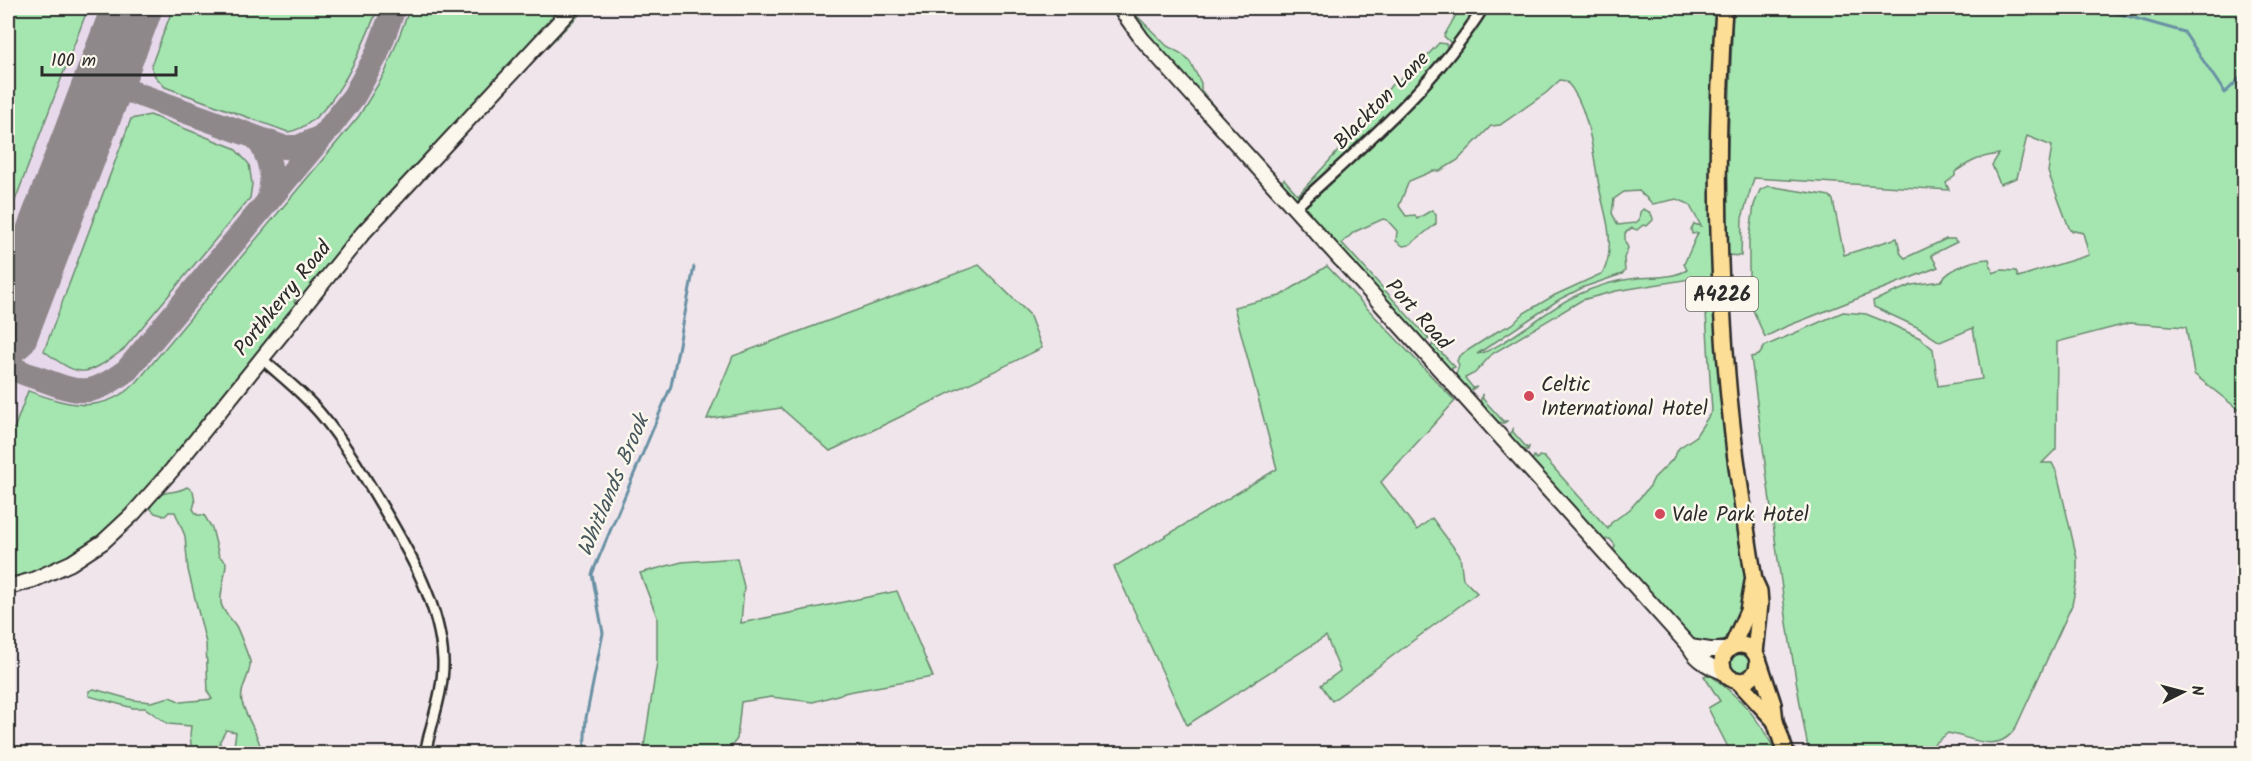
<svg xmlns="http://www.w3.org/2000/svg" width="2252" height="761" font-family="Kalam,sans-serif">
  <rect width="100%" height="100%" fill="#f0e5eb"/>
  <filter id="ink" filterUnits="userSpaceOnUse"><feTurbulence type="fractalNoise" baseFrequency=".0167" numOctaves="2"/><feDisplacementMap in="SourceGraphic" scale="12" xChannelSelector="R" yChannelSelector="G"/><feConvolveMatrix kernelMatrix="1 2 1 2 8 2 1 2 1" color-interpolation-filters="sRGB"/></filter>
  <g filter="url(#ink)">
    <path fill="#e8d8eb" d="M8,8H552L8,577Z"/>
    <g fill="#a5e6b0" stroke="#68886e" stroke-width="1.5" fill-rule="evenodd">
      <path d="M8,8H88L8,219Z"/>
      <path d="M173,8H378C363,45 332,125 288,132L165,87L155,76L151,66Z"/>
      <path d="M410,8H566L301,300L299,295L294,302L298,304L158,479L118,522L88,546L45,570L8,582V427L14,429L28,391C69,405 100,416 136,383L359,116L385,73Z"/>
      <path d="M578,8H586L546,48V46Z"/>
      <path d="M1126,8H1129L1167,46L1182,54L1190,62L1201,83V90L1220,114L1221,120L1139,29Z"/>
      <path d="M1460,8H1480L1453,45L1444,36Z"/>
      <path d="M1484,8H1718L1713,182L1749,577L1748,595L1732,638C1716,641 1705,649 1690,638L1613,553L1615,545L1610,539L1602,540L1532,461L1534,456L1537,459L1539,456L1544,457L1608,529L1611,523L1630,509L1650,486L1654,478L1672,460L1679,448L1695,437L1712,411L1706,313L1702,277L1616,291L1582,300L1492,354L1475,373L1465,378L1473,388L1477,387L1471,390L1464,388L1455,377L1459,365L1457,361L1459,356L1498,331L1513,324L1524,313L1555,295L1603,273C1606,266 1609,258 1609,250C1611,230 1604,210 1600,191C1593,157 1590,106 1566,81L1560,80L1546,93L1500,125L1491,126L1458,160L1440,171H1433L1409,181L1399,206L1406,216L1415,215L1417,219L1432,210L1436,215V224L1409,245L1403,246L1396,241L1397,231L1387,220L1383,219L1354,232L1342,243L1429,339L1422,341L1304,209L1305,205L1423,90ZM1639,191L1653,204L1677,199L1689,204L1701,226L1694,224L1691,229L1692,234L1698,233L1684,264L1687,270C1673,278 1653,277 1638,278C1617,280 1594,287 1575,296C1550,307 1498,352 1477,354L1560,299L1584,287L1622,274L1625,271L1624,258L1628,248L1625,241V233L1632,228L1637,230L1643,225L1647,226L1653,220C1653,214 1649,211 1643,209L1640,212L1639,220L1635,223L1618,225L1612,213L1614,199L1624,192Z"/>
      <path d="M1733,8H2244V414L2194,374L2186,327L2130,323L2057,342L2056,449L2042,463H2052L2057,473L2077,558V580L2072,605L2016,727C1999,755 1973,738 1948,733L1923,753H1809C1784,622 1769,490 1751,357L1759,355L1765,346L1843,312L1866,314L1886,322L1920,338L1933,349L1938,386L1982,379L1973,328L1940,342L1917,327L1874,307L1873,301L1912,285L1941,281C1949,269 1974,259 1989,259L1993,273L2001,270L2016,271L2018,277L2089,255L2083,233L2070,230L2048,172L2052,146L2027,136L2017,178L2000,184L1992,165L1999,154C1981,156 1969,162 1955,172V176L1946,183L1949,190L1754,178L1742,218L1741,256L1728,255L1727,174Z"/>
      <path d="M1439,43L1446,44L1448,50L1416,90L1300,199L1294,198L1279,183L1284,179L1298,195L1351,137L1393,83L1411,73Z"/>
      <path d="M150,115L234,148L249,164L252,184L250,198L123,350C85,377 81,379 44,351L131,119Z"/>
      <path d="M1768,186L1830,196L1833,200L1844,255L1897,238L1901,254L1905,258L1946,239H1954L1957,242L1931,255L1938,267L1785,327L1765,337L1749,301V241L1754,205L1760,190Z"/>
      <path d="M979,265L1029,314L1042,348L830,451L781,408L707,419L733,356Z"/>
      <path d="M1327,266L1455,401L1381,482L1417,530L1432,518L1460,556L1463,579L1477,593L1332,701L1321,685L1340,671L1326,636L1187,725L1114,567L1277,469L1234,307L1280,296Z"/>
      <path d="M1433,344L1455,367L1448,370L1432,352L1431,347Z"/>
      <path d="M1482,394L1483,399L1503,421H1507L1504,423L1495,422L1480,405Z"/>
      <path d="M1513,429V432L1527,448L1529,447L1528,450H1521C1515,444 1506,438 1513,429Z"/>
      <path d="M187,487L193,491L195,502L193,509L197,515H204L212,528L219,556L226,562C226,576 220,589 221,603C223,613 231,618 236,626C239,631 248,656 250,661C252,674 239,687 242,702C246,718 259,734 262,753H233L236,732L226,730L220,741V753H192L190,735L191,726L168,724L145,708H133L89,696V691L94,689L133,700L151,702L170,697L181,702L212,699L208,692L206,643L188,570L185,536L175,512H169L165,516L155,513L150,508C161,485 170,497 187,487Z"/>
      <path d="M737,558L744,587L741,623L897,591L933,677L848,692L813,702L771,697L741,702L737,739L726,753H643L657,662V617L640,573L682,562Z"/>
      <path d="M1741,653L1749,658C1752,669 1744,677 1734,672L1729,663L1734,654Z"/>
      <path d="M1709,674C1742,700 1758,716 1776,753H1731L1708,708L1720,701L1704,676Z"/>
    </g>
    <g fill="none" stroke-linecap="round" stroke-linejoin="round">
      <g stroke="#6991a4" stroke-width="3">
        <path d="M2099,8L2184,32L2225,93L2244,74"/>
        <path d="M584,754L586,718L603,633L592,574L671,386L694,267"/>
      </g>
      <g stroke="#8e888b" stroke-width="24">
        <path d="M114,54C112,69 115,82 129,91L283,147H298L321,137"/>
        <path d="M257,138C271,158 275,179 268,201"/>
        <path d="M8,363C16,372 29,375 41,379C81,394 91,397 127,370L330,127L354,96L376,56L394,8"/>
      </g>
      <path stroke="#8e888b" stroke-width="60" d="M8,333L132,8"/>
      <defs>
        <g id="street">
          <path d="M1295,208C1362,146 1434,86 1483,8"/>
          <path d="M261,358C282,377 306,395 324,418C345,444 362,472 379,501C407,549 440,602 443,660C444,692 431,722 425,754"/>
        </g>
        <g id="secondary">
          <path d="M1120,8L1142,39L1690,647C1697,661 1712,668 1726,673"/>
          <path d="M8,587L33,580L71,563L103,542L132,515L172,470L363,233L572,8"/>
          <path d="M1690,647L1710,650H1727"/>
        </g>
        <g id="primary">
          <path d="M1724,8C1714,153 1717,300 1734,444C1740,490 1747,535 1754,580L1759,591L1760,604L1755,653"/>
          <circle cx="1740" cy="663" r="18"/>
          <path d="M1732,647L1748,611L1753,582"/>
          <path d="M1758,659L1773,704L1775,721L1786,754"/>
          <path d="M1737,680L1775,721"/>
        </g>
      </defs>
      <use href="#street" stroke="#2b2b2b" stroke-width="14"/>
      <use href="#secondary" stroke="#2b2b2b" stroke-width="18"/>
      <use href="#primary" stroke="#2b2b2b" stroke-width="20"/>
      <use href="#street" stroke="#fbf7ec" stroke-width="9"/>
      <use href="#secondary" stroke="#fbf7ec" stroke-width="14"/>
      <use href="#primary" stroke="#fdde96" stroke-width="15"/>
    </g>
  </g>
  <g fill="#d1495b" stroke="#fbf7ec" stroke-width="2">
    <circle cx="1529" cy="396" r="6"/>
    <circle cx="1660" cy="514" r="6"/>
  </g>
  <g text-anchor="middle" stroke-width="5" stroke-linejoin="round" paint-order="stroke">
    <rect fill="#fbf7ec" stroke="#696865" stroke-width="1.5" x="1686" y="277" width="72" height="34" rx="4.5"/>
    <g font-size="20" font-weight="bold" fill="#2b2b2b">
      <text x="1722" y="301">A4226</text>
    </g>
    <g font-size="21" fill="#2b2b2b" stroke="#fbf7ec">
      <text transform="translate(1381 100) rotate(-46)" y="7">Blackton Lane</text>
      <text transform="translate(282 298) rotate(-51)" y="7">Porthkerry Road</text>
      <text transform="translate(1419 314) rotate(48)" y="7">Port Road</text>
    </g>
    <g font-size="21" fill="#2b2b2b" stroke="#fbf7ec" text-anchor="start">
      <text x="1541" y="391">Celtic<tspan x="1541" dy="24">International Hotel</tspan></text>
      <text x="1672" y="521">Vale Park Hotel</text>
    </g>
    <g font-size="22" font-style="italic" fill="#45565d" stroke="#fbf7ec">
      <text transform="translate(612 485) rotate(-67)" y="8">Whitlands Brook</text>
    </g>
  </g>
  <rect width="2252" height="761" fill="none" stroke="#fbf7ec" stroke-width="30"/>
  <rect x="15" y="15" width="2222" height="731" fill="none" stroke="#2b2b2b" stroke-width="2" filter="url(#ink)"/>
  <g transform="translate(2183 692) rotate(84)" stroke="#fbf7ec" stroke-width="4.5" paint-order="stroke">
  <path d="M0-4.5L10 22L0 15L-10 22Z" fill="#2b2b2b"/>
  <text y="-9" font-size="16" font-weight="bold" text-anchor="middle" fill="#2b2b2b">N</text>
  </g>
  <path d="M42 66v9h134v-9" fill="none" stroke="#2b2b2b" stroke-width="3"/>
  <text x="51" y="66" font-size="18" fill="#2b2b2b" stroke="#fbf7ec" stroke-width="4.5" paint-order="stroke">100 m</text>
</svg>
